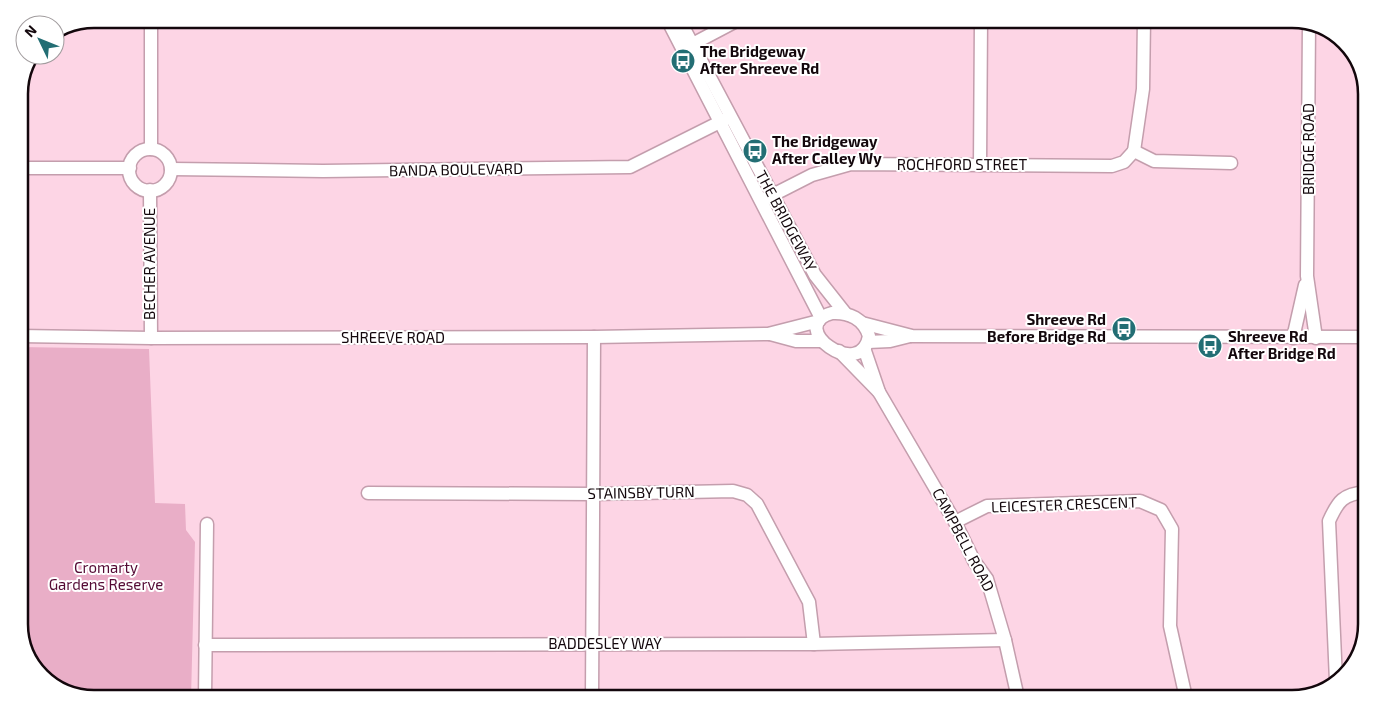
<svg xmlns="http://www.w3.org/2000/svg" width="1385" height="717" font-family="'Exo 2',sans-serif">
  <rect width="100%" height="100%" fill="#fdd5e5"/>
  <path fill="#e9aec7" d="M19,347L149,349L155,503L185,504L186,530L195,542L191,698H94L60,690L31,665L19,628Z"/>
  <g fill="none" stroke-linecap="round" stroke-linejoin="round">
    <defs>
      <g id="minor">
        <path d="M667,19L821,318"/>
        <path d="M679,19L815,275L845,313"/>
        <path d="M1309,23L1307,276L1316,338"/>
        <path d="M685,48L740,19"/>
        <path d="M151,149V19"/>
        <circle cx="150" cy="170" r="21"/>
        <path d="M1134,151L1143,89L1144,19"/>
        <path d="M1134,151L1154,161L1231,163"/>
        <path d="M980,165L981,19"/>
        <path d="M19,168H130"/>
        <path d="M171,169L323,171L630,167L730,117"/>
        <path d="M150,190L151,338"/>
        <path d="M763,200L812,175L851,164L1112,166L1124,162L1134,151"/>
        <path d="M832,313C849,312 864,319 869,336C861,383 784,326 832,313Z"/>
        <path d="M862,323L912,336L1366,337"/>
        <path d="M770,334L796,341H821"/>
        <path d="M19,336L151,338L594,337L768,334L819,321"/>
        <path d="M1293,338L1305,285"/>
        <path d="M868,342L890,341L910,336"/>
        <path d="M864,348L879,392L955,522L974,561L987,579L1005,640L1018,698"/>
        <path d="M839,351L879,392"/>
        <path d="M368,493L593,494L733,491L747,495L757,504L809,602L814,644"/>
        <path d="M955,522L987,506L1140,501L1161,510L1172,529L1170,626L1186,698"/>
        <path d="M205,645L814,644L1005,640"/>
        <path d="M1336,681L1329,521C1338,501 1343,494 1366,492"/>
        <path d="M205,698L207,524"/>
        <path d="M592,698L594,337"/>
      </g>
    </defs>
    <use href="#minor" stroke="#c49ead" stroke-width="15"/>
    <use href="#minor" stroke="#fff" stroke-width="12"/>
  </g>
  <defs>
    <symbol id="bus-disc" viewBox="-11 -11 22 22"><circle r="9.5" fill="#236e74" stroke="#fff"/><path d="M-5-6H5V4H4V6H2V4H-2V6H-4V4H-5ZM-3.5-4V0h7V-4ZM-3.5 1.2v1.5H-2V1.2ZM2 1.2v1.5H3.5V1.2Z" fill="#fff"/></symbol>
  </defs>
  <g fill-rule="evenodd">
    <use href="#bus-disc" x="669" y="47" width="28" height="28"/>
    <use href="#bus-disc" x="741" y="137" width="28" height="28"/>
    <use href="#bus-disc" x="1110" y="315" width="28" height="28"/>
    <use href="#bus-disc" x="1196" y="332" width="28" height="28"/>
  </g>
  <g text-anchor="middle" stroke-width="4" stroke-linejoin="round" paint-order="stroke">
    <g font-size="15" font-weight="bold" fill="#13070c" stroke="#fff" text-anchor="start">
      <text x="700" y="57">The Bridgeway<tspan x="700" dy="17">After Shreeve Rd</tspan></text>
      <text x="772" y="147">The Bridgeway<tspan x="772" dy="17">After Calley Wy</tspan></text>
      <text x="1106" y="325" text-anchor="end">Shreeve Rd<tspan x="1106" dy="17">Before Bridge Rd</tspan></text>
      <text x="1228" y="342">Shreeve Rd<tspan x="1228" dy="17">After Bridge Rd</tspan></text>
    </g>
    <g font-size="15" fill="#13070c" stroke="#fff">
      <text transform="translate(1309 149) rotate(-90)" y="5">BRIDGE ROAD</text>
      <text x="962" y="170">ROCHFORD STREET</text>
      <text transform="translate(456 170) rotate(-1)" y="5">BANDA BOULEVARD</text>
      <text transform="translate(786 221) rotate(62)" y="5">THE BRIDGEWAY</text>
      <text transform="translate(150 264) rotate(-90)" y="5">BECHER AVENUE</text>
      <text x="393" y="343">SHREEVE ROAD</text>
      <text transform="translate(641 493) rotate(-1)" y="5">STAINSBY TURN</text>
      <text transform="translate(1064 505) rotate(-2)" y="5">LEICESTER CRESCENT</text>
      <text transform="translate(963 540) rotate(62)" y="5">CAMPBELL ROAD</text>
      <text x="605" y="649">BADDESLEY WAY</text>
    </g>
    <g font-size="15" fill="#540a34" stroke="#fff">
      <text x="106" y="573">Cromarty<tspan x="106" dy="17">Gardens Reserve</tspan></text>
    </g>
  </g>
  <path d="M0 0H1385V717H0ZM94 28H1292A66 66 0 0 1 1358 94V624A66 66 0 0 1 1292 690H94A66 66 0 0 1 28 624V94A66 66 0 0 1 94 28Z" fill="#fff" fill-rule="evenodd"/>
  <path fill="none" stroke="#13070c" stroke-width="2.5" d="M94 28H1292A66 66 0 0 1 1358 94V624A66 66 0 0 1 1292 690H94A66 66 0 0 1 28 624V94A66 66 0 0 1 94 28Z"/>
  <g transform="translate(40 40) rotate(313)"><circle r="24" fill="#ffffff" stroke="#a19c9e"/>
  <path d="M0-4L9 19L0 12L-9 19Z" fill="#236e74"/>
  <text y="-8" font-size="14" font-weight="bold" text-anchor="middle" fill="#13070c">N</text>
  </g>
</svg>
